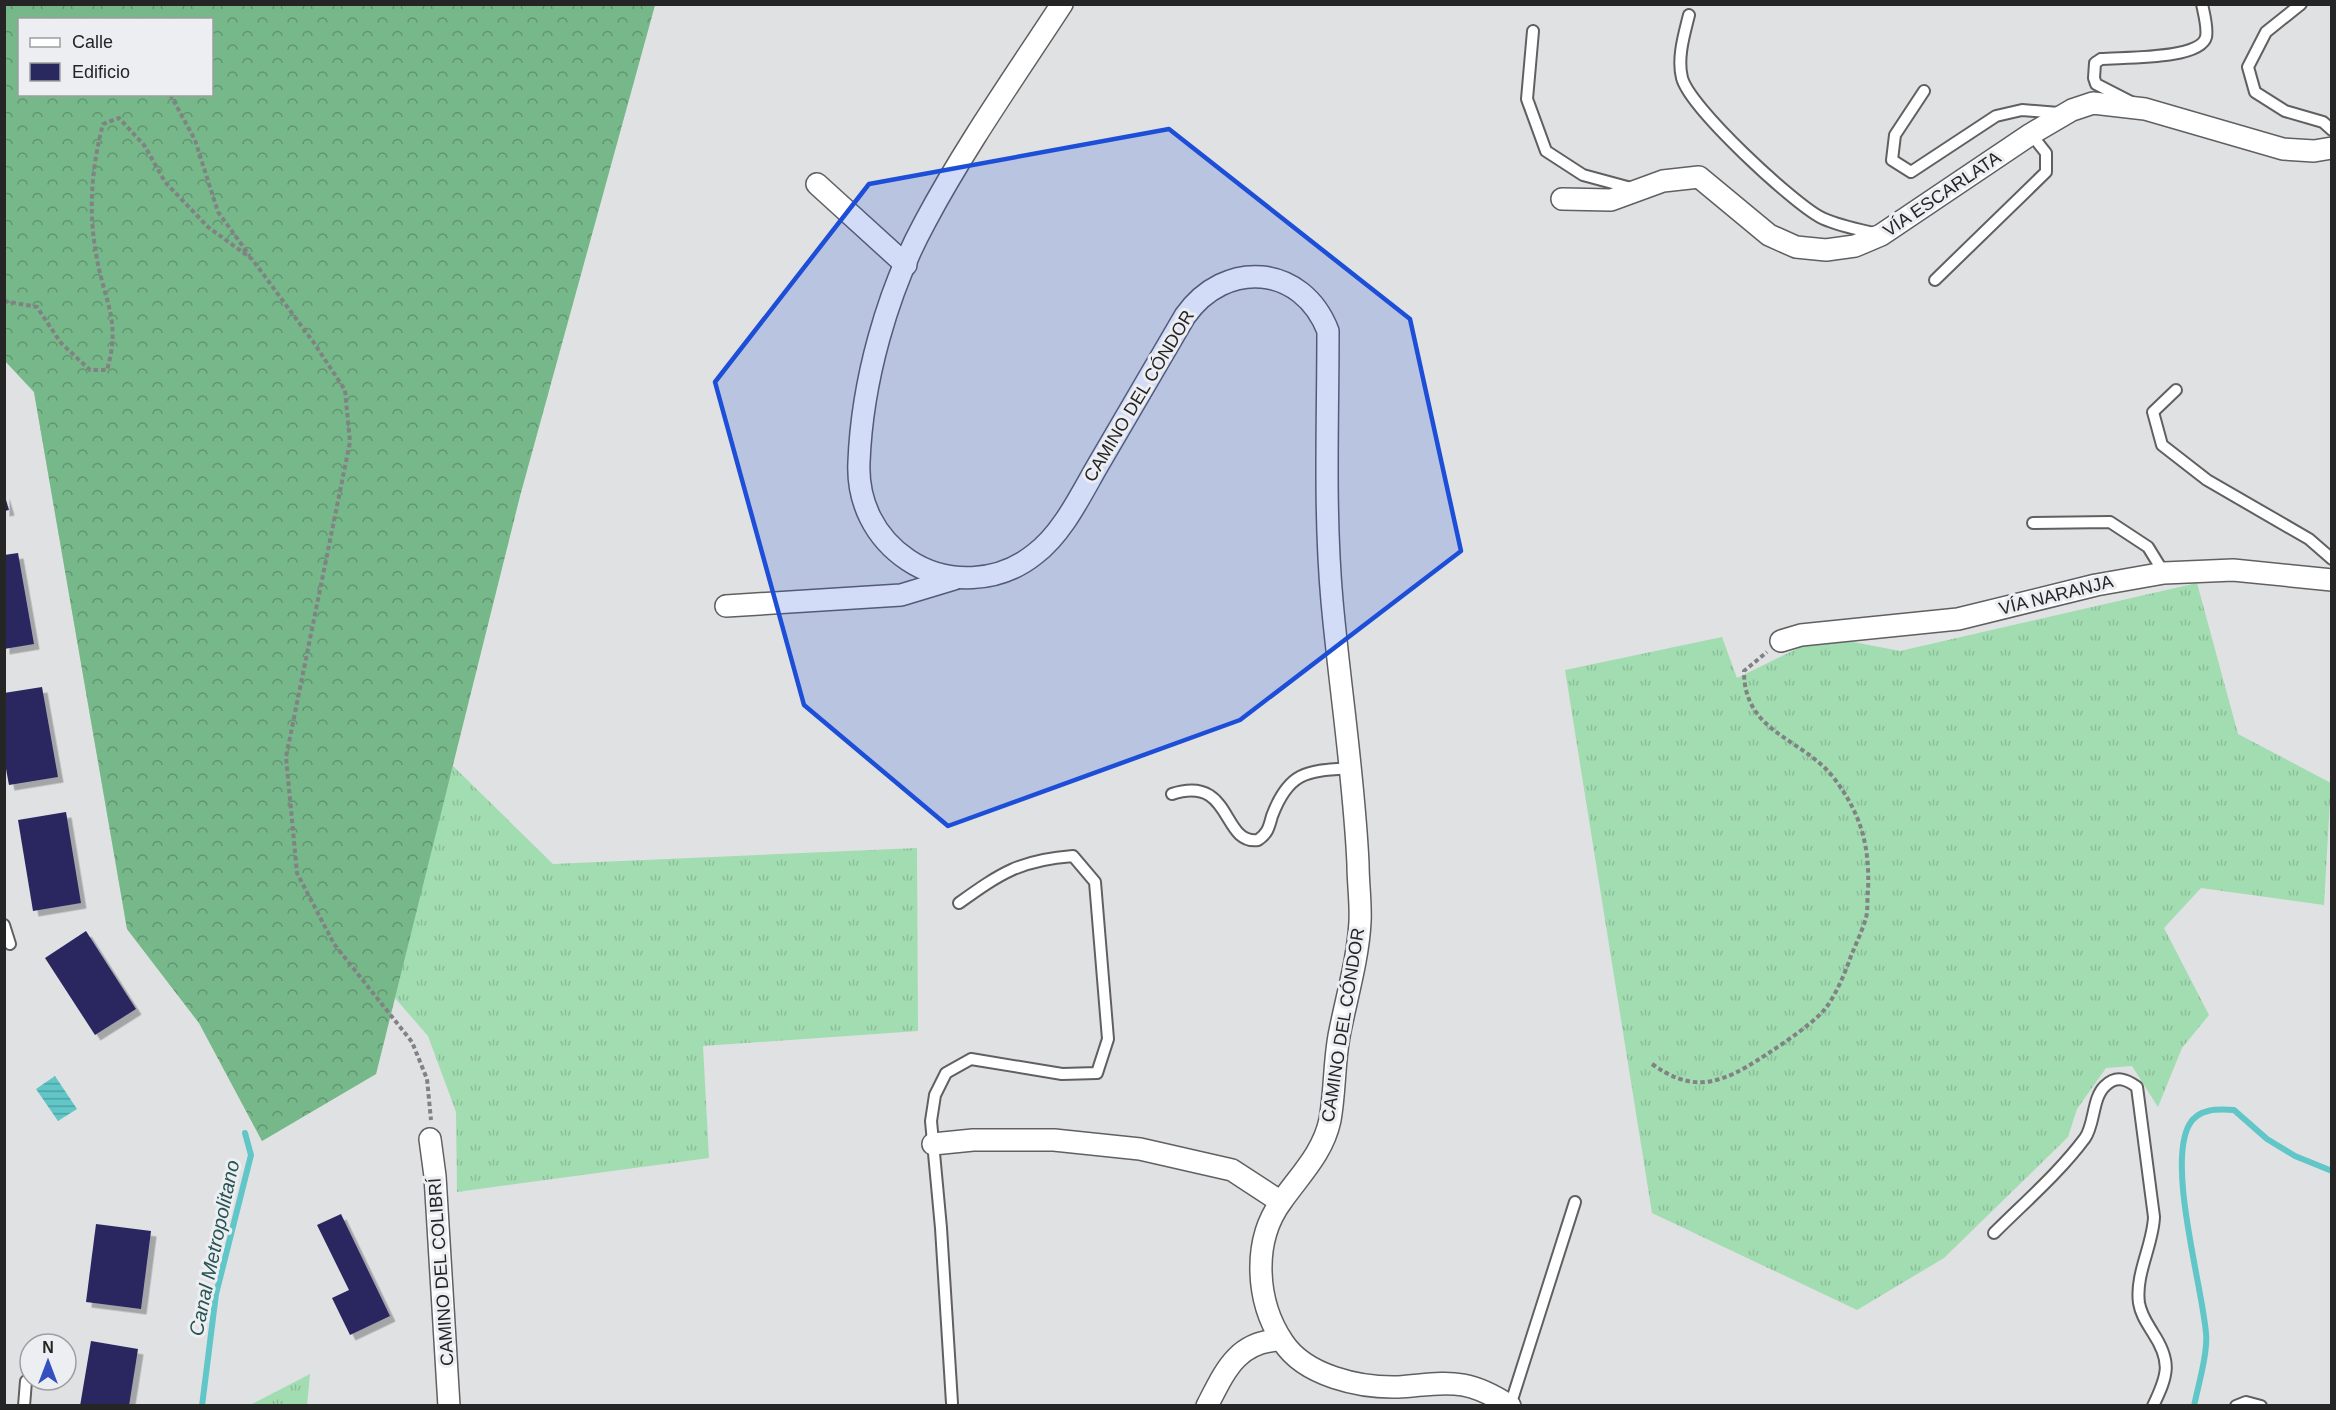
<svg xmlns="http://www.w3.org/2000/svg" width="2336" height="1410" font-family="Arial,sans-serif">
  <defs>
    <pattern id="grass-tufts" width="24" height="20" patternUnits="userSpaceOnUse" patternTransform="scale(1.5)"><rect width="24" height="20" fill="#a2dcb1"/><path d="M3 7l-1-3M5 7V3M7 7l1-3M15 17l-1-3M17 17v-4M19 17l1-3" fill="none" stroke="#8bbd98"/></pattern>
    <pattern id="forest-crowns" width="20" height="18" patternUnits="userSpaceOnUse" patternTransform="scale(1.5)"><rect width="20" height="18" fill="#77b88a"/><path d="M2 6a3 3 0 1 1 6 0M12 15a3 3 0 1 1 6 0" fill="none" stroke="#619571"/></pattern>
    <pattern id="water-rules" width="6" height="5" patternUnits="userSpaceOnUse" patternTransform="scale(1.5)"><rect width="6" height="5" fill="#60c6c7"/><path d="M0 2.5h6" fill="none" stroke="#4fa1a1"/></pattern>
    <filter id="shadow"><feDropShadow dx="5.5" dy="5.5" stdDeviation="0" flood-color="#0004"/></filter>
  </defs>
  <rect width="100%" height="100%" fill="#e0e1e3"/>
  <g fill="url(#grass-tufts)" fill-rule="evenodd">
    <path d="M5,5H655L520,496L452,765L553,864L917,848L918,1031L703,1046L709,1158L457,1192L456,1112L428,1036L395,998L376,1074L262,1141L199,1023L127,929L34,392L5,361ZM20,20H212V94H20Z"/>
    <path d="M2197,583L2238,734L2331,783L2324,905L2201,888L2164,928L2209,1015L2182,1048L2158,1107L2132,1066L2106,1068L2077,1109L2068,1137L1944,1258L1857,1310L1652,1213L1565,670L1722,637L1737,678L1809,643L1843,640L1900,651Z"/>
    <path d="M310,1374L307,1405H250Z"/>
  </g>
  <path fill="url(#forest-crowns)" fill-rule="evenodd" d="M5,4L655,5L520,496L376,1074L262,1141L199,1023L127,929L34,392L5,361ZM20,20H212V94H20Z"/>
  <path fill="url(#water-rules)" d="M55,1076L77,1109L58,1121L36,1089Z"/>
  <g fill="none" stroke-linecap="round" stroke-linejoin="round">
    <g stroke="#60c6c7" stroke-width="6">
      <path d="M202,1406L216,1294L251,1155L245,1133"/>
      <path d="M2194,1406C2198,1386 2208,1353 2206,1333C2202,1285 2167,1166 2189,1125C2198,1108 2218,1109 2234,1110L2267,1139L2295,1156L2332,1171"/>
    </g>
  </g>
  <g fill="#29285f" filter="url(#shadow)">
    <path d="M4,493L9,510L4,511Z"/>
    <path d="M18,553L34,644L4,649V555Z"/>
    <path d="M42,687L58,777L9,785L4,758V693Z"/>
    <path d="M66,812L81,903L33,911L18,820Z"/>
    <path d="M86,931L136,1009L95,1035L45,958Z"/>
    <path d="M341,1214L390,1316L350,1335L332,1298L349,1290L317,1225Z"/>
    <path d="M96,1224L151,1231L141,1309L86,1302Z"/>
    <path d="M91,1341L138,1349L129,1406H80Z"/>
  </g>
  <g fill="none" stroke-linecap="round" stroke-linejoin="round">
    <defs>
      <g id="lane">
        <path d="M2301,4L2266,32L2248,67L2255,92L2285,111L2323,122L2332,130"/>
        <path d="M1689,15C1684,35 1677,58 1682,78C1690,108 1792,202 1820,217C1837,226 1859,229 1877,234"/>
        <path d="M1533,31L1527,99L1546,151L1583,175L1631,188"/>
        <path d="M1924,91L1895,135L1892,160L1911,172L1996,116L2022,110L2059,113"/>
        <path d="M2131,102L2096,84L2094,78L2095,63L2101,59C2122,57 2200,60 2206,37C2208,28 2204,14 2202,4"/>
        <path d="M1935,280L2046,172V153L2031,134"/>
        <path d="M2176,390L2153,412L2162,445L2207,480L2309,539L2332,559"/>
        <path d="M2033,523L2110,522L2148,547L2164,573"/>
        <path d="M1172,794C1233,774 1221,845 1258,840C1268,833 1269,827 1272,816C1289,771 1307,771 1350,768"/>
        <path d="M4,925L10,944"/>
        <path d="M1994,1233C2025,1202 2059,1173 2085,1138C2095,1124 2092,1098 2105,1086C2116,1075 2126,1079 2137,1087L2154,1217C2153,1245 2135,1274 2139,1303C2141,1315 2147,1323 2153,1333C2172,1362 2168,1375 2153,1406"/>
        <path d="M952,1403L941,1228L931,1121L935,1095L946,1073L971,1059L1062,1074L1097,1073L1108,1039L1095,882L1073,856C1020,860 1001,873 959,903"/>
        <path d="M24,1406L26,1381"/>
        <path d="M1510,1406L1575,1202"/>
        <path d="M2236,1406L2246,1402L2261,1406"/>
      </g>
      <g id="street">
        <path d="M1062,4C1015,76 965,147 925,222C887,292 862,382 859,462C857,502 875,538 908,560C947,586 999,583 1035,554C1063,533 1081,494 1098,465C1127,415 1156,365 1185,316C1225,259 1302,264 1328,331C1328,421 1324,511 1332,601C1340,689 1354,776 1358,864C1358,883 1361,903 1360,922C1358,960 1346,999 1339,1036C1334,1064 1335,1092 1330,1120C1323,1153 1300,1175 1281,1202C1252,1242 1256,1302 1283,1342C1305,1376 1360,1388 1398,1387C1420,1386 1441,1381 1463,1385C1480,1388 1495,1396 1510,1406"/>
        <path d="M817,184L906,265"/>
        <path d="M1562,199L1611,200L1663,181L1699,177L1769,235L1796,247L1826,250L1855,246L1881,235L2031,134L2072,110L2093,103L2145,109L2283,149L2314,151L2332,148"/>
        <path d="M726,606L901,595L954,579"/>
        <path d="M1781,641L1801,635L1958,619L2096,585L2164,573L2233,570L2332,580"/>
        <path d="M430,1139L435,1176L449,1406"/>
        <path d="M933,1144L973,1140H1054L1140,1149L1232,1170L1281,1202"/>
        <path d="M1207,1406C1225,1371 1237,1341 1281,1340"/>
      </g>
    </defs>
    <use href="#lane" stroke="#606063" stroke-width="14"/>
    <use href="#street" stroke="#606063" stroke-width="24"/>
    <g stroke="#818283" stroke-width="4" stroke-dasharray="4.5 3" stroke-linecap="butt">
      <path d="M170,94L195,140L218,212L250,256"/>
      <path d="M4,301L37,307L61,343L90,370H107C122,319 103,300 96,253C88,209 92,166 103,124L119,118L144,145L165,182L208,227L252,259L314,343L345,390L350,442L286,757L297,873L334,944L412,1042L427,1079L431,1120"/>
      <path d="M1652,1064C1687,1089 1712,1087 1748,1066C1768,1054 1811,1026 1825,1009C1836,995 1845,973 1851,956C1856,944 1862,931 1866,918C1868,910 1867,900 1868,891C1870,846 1861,813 1833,777C1801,737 1744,733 1744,671L1767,652"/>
    </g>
    <use href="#lane" stroke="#fff" stroke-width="10"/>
    <use href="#street" stroke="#fff" stroke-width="21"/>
  </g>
  <path fill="#1d4ed8" fill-opacity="0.2" stroke="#1d4ed8" stroke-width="4.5" stroke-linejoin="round" d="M1169,129L1410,319L1461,551L1240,720L948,826L804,705L715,382L869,184Z"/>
  <g text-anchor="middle" stroke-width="6" stroke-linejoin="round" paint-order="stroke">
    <g font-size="18" fill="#252526" stroke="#edeef1">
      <text transform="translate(1942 194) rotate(-34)" y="6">VÍA ESCARLATA</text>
      <text transform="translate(1139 396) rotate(-59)" y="6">CAMINO DEL CÓNDOR</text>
      <text transform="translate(2056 595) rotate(-14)" y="6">VÍA NARANJA</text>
      <text transform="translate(1343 1025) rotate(-81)" y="6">CAMINO DEL CÓNDOR</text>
      <text transform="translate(441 1272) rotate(-94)" y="6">CAMINO DEL COLIBRÍ</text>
    </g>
    <g font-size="20" font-style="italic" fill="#275455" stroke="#edeef1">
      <text transform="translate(214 1248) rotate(-78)" y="7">Canal Metropolitano</text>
    </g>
  </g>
  <rect width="2336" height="1410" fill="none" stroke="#252526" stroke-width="12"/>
  <rect x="18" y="18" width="195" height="78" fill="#edeef1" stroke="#9d9ea0" stroke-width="1.5"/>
  <rect x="30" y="38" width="30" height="9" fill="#ffffff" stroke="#9d9ea0" stroke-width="1.5"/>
  <text x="72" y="48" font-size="18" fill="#252526">Calle</text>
  <rect x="30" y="63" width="30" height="18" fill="#29285f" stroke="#9d9ea0" stroke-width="1.5"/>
  <text x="72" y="78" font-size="18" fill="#252526">Edificio</text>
  <g transform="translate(48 1362)"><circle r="28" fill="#edeef1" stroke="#9d9ea0" stroke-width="1.5"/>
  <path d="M0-4.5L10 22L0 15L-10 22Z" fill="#334fc0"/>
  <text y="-9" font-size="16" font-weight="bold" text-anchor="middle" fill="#252526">N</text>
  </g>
</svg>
